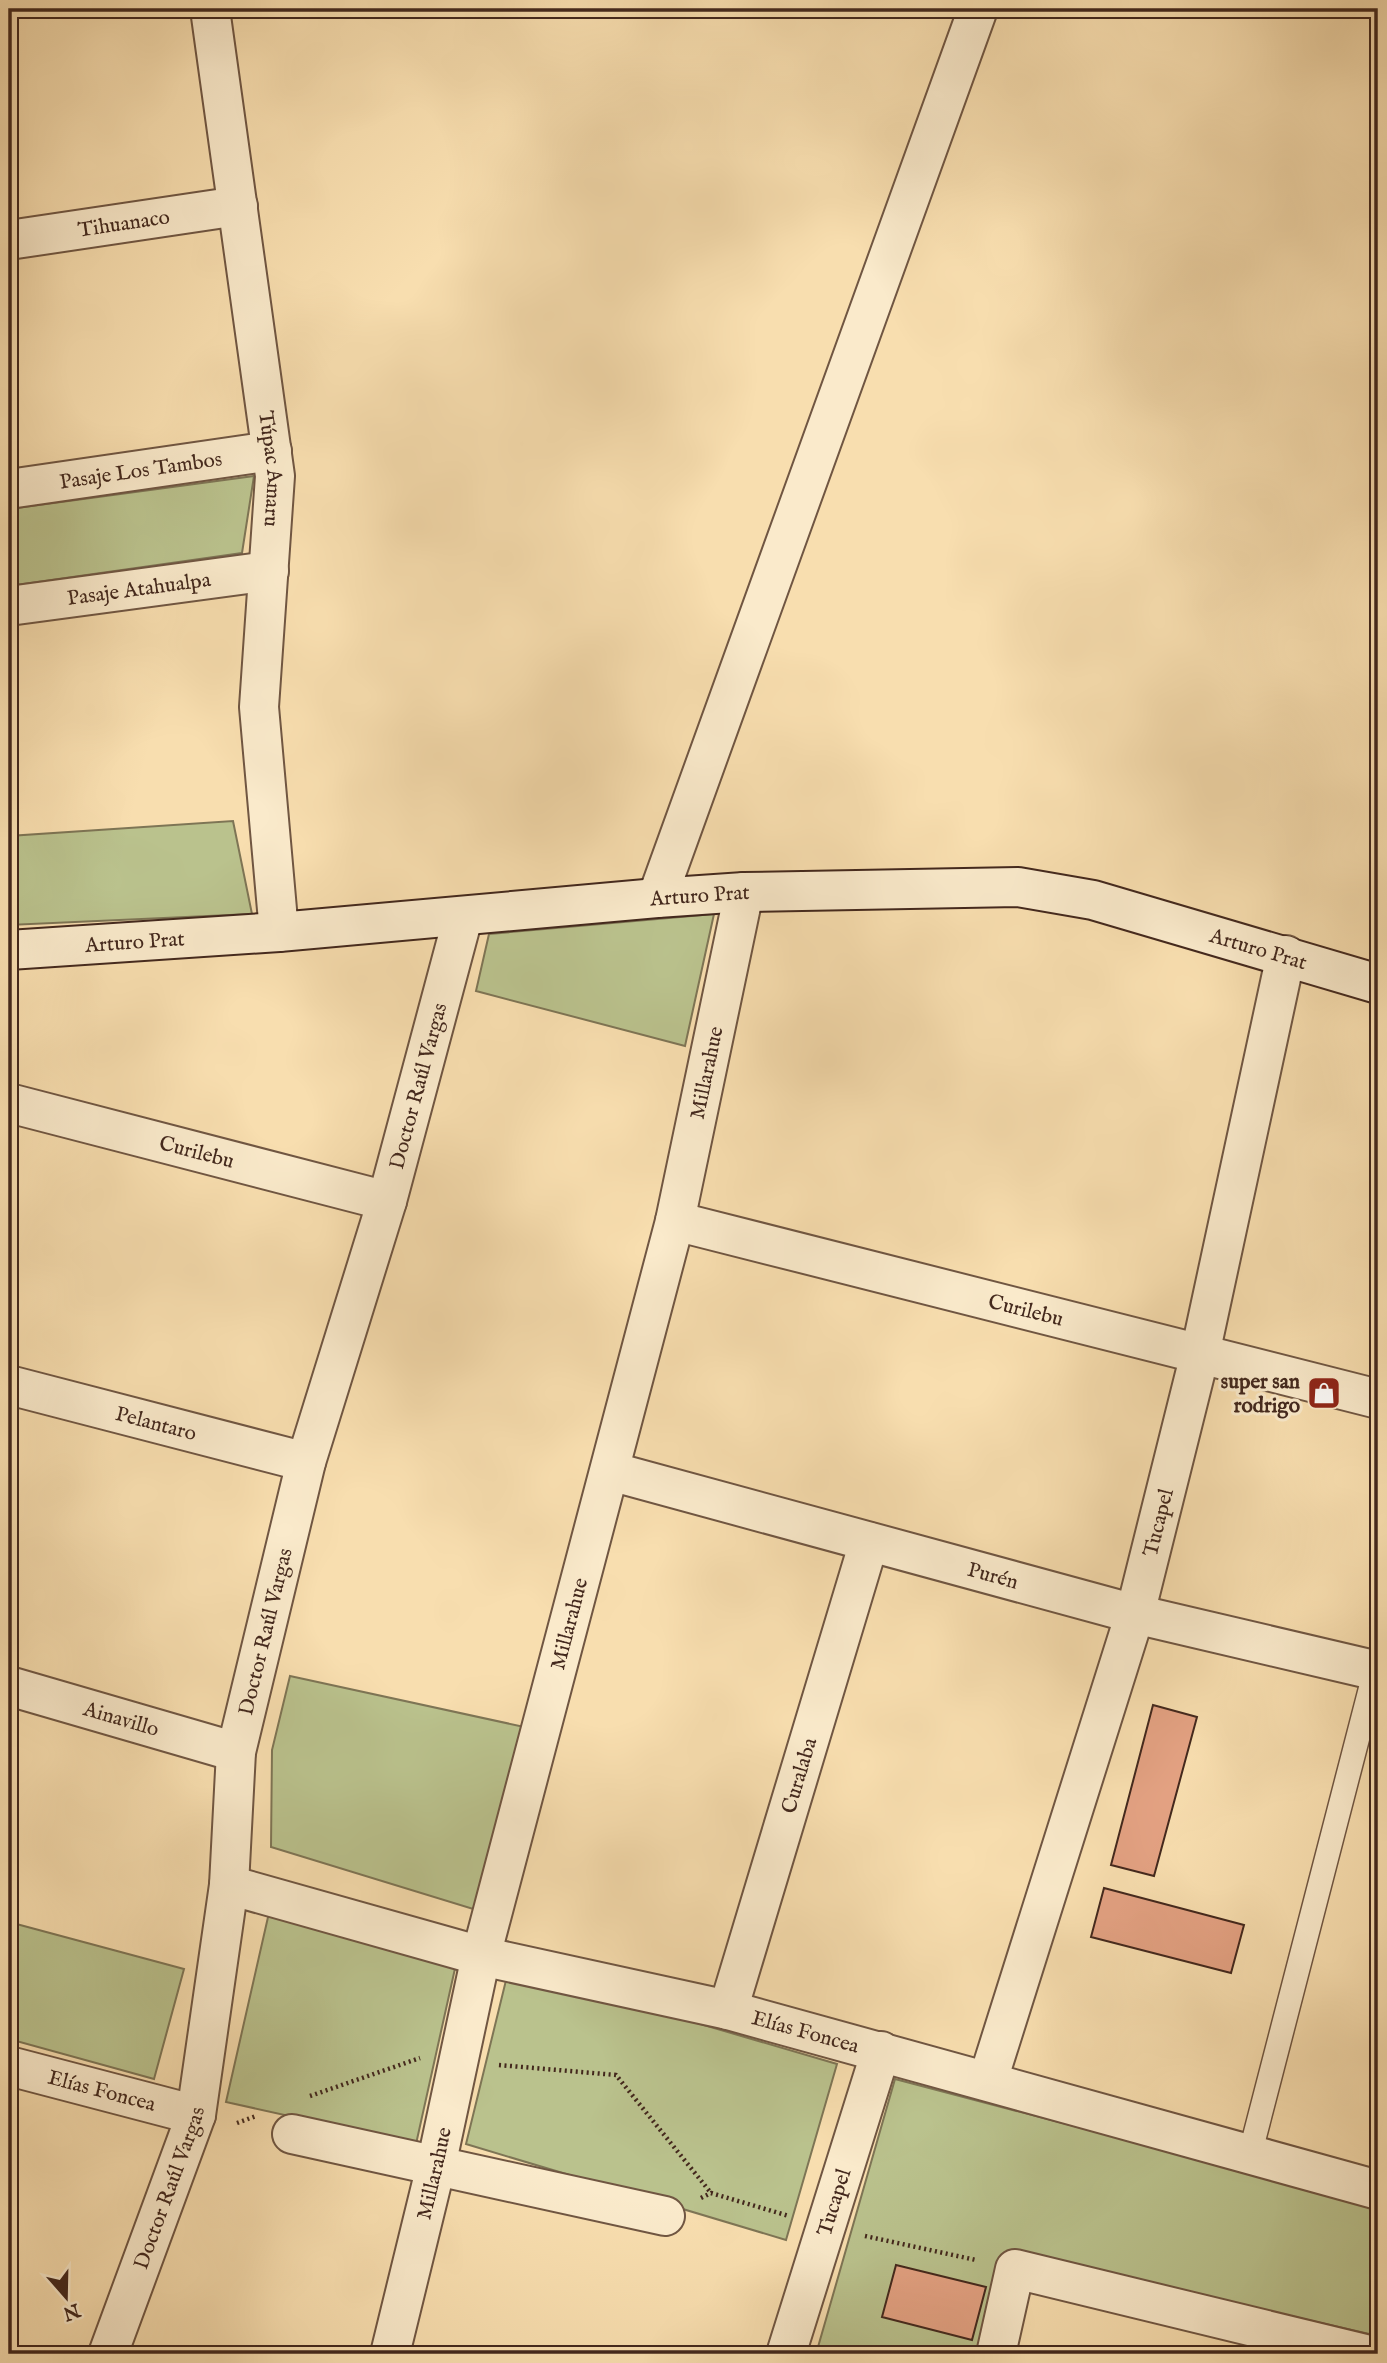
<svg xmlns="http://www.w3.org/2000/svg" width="1387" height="2363" font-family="'IM FELL English',serif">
  <rect width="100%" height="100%" fill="#f8deaf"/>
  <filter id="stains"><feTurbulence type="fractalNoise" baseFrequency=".00286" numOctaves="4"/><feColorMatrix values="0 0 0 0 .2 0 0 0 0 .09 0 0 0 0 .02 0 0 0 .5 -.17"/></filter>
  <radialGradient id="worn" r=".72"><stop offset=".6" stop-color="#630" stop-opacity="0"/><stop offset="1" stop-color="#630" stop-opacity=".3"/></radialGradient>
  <g fill="#bac28d" stroke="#7e7555" stroke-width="2">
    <path d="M254,476L242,553L9,586V509Z"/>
    <path d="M233,821L252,914L9,925V836Z"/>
    <path d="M714,914L685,1046L476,991L489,934Z"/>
    <path d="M290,1676L529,1728L483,1912L271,1847L272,1750Z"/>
    <path d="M271,1904L460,1946L416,2144L226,2102Z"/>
    <path d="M9,1922L184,1969L154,2079L9,2039Z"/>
    <path d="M509,1968L837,2064L786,2240L466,2144Z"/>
    <path d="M895,2079L1378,2206V2336L1007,2251L981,2354H816Z"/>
  </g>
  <g fill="#e4a283" stroke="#43281d" stroke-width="2">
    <path d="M1153,1705L1197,1717L1154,1876L1111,1865Z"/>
    <path d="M1104,1888L1244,1925L1231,1973L1091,1937Z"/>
    <path d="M896,2265L986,2287L972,2340L882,2317Z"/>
  </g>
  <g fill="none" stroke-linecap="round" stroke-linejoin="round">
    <defs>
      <path id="service" d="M1250,2154L1375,1671"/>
      <g id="minor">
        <path id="s1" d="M210,9L275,476L259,707L279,932"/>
        <path id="s2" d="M9,240L238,206"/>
        <path id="s3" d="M9,489L272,451"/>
        <path id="s4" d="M9,606L269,571"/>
        <path d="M657,898L978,9"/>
        <path id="s5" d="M9,1103L387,1201"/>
        <path id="s6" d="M675,1221L1378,1399"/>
        <path id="s7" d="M9,1385L306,1462"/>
        <path id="s8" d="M610,1471L1135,1614L1378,1671"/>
        <path id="s9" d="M9,1686L236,1752"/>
        <path id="s10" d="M728,2010L869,1542"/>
        <path id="s11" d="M9,2066L196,2115"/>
        <path id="s12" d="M988,2080L1135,1614L1200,1354L1286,955"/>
        <path d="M292,2134L665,2216"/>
        <path id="s13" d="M390,2354L436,2166L481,1956L675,1221L744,892"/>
        <path id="s14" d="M786,2354L881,2051"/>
        <path d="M996,2354L1015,2269L1365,2354"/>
      </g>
      <g id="tertiary">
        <path id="s15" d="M229,1885L481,1956L728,2010L1378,2190"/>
        <path id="s16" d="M108,2354L196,2115L229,1885L236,1752L306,1462L387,1201L463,917"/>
      </g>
      <g id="secondary">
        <path id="s17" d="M9,950L279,932L657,898L744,892L1018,887L1093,900L1378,984"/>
      </g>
    </defs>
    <use href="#service" stroke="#705642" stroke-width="26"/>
    <use href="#minor" stroke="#705642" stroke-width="42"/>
    <use href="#tertiary" stroke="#705642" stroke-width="42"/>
    <use href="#secondary" stroke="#43281d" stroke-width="42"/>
    <g stroke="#43281d" stroke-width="4.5" stroke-dasharray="2 3.5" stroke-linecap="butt">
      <path d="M499,2065L616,2075L711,2193"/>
      <path d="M310,2096L420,2058"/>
      <path d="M237,2123L256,2116"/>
      <path d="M701,2198L711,2193L789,2216"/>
      <path d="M865,2236L976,2260"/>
    </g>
    <use href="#service" stroke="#faeacb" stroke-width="23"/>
    <use href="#minor" stroke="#faeacb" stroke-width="38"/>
    <use href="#tertiary" stroke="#faeacb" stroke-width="38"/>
    <use href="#secondary" stroke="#faeacb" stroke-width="38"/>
  </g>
  <defs>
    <symbol id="shop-square" viewBox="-11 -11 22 22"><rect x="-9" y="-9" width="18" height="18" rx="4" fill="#8f2418" stroke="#faeacb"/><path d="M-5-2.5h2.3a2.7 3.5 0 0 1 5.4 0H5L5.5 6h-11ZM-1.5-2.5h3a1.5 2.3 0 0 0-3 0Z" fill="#fff"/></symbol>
  </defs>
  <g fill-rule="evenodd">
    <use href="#shop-square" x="1305" y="1374" width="38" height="38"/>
  </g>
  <g text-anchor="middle" stroke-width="6" stroke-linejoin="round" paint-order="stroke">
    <g font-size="21" fill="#43281d" stroke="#faeacb">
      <text dy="7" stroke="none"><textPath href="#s2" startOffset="116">Tihuanaco</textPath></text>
      <text dy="7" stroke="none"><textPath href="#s1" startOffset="464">Túpac Amaru</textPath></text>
      <text dy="7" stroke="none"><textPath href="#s3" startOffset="133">Pasaje Los Tambos</textPath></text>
      <text dy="7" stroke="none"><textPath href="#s4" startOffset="131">Pasaje Atahualpa</textPath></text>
      <text dy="7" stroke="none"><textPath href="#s17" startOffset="693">Arturo Prat</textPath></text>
      <text dy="7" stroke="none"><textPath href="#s17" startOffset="126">Arturo Prat</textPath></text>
      <text dy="7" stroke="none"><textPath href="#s17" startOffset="1260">Arturo Prat</textPath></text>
      <text dy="7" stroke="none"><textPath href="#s13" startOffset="1320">Millarahue</textPath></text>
      <text dy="7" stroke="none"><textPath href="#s16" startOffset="1311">Doctor Raúl Vargas</textPath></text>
      <text dy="7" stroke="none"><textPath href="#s5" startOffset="194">Curilebu</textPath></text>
      <text dy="7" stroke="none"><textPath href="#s6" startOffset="362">Curilebu</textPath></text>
      <text dy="7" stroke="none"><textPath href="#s7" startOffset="152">Pelantaro</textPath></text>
      <text dy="7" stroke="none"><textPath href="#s12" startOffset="583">Tucapel</textPath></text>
      <text dy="7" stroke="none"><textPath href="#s8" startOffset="397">Purén</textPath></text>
      <text dy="7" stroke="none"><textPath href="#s13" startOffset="752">Millarahue</textPath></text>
      <text dy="7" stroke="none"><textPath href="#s16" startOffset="744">Doctor Raúl Vargas</textPath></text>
      <text dy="7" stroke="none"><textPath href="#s9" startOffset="117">Ainavillo</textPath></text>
      <text dy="7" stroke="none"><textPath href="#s10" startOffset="245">Curalaba</textPath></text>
      <text dy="7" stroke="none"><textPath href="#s15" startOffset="595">Elías Foncea</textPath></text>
      <text dy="7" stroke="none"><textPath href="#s11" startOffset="96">Elías Foncea</textPath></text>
      <text dy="7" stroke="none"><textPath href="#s13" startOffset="186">Millarahue</textPath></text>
      <text dy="7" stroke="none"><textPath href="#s16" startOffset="177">Doctor Raúl Vargas</textPath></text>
      <text dy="7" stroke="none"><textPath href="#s14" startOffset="159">Tucapel</textPath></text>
    </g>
    <g font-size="21" font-weight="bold" fill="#43281d" stroke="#faeacb" text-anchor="end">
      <text x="1300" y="1388">super san<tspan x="1300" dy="24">rodrigo</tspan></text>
    </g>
  </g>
  <rect width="1387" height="2363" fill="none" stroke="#f8deaf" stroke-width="35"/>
  <rect x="10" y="10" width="1366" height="2342" fill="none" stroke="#43281d" stroke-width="3.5"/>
  <rect x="18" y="18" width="1352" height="2328" fill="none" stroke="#43281d" stroke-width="2"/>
  <g transform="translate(66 2297) rotate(160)" stroke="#faeacb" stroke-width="5" paint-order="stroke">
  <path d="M0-5L12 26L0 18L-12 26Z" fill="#43281d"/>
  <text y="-10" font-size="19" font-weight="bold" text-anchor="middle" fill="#43281d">N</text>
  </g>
  <rect width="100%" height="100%" filter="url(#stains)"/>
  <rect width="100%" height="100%" fill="url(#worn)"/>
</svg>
